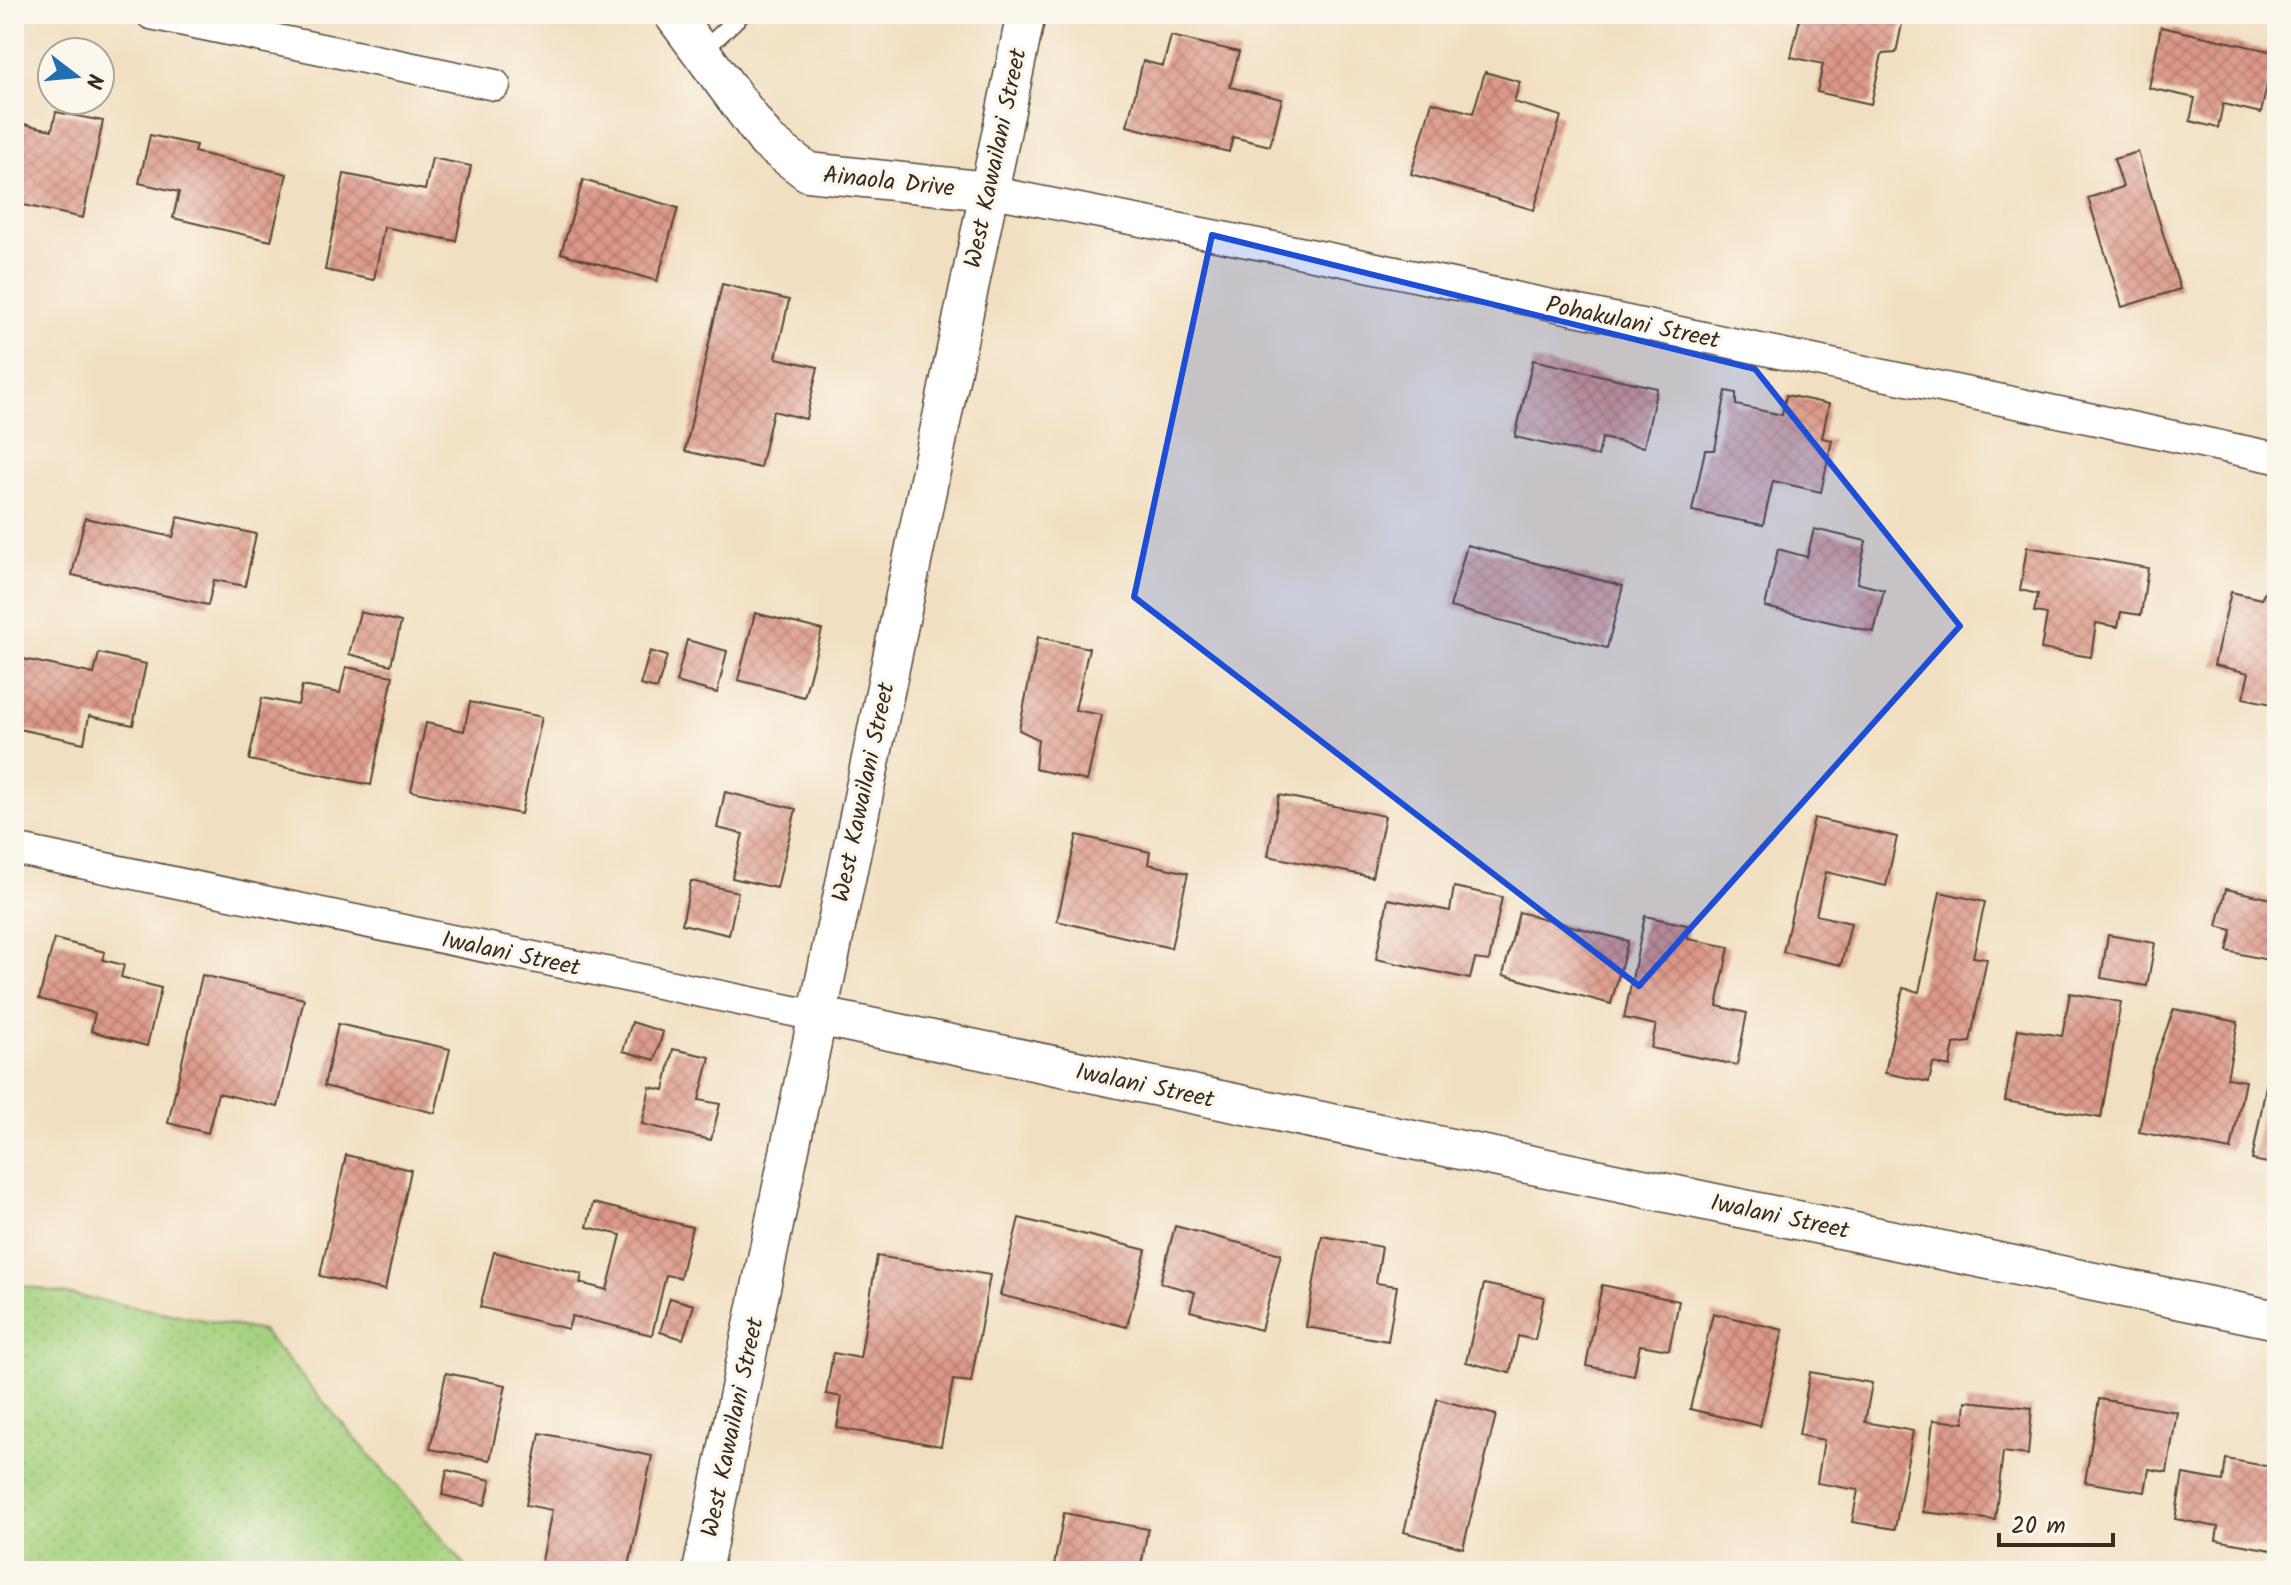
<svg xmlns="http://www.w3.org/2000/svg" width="2291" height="1585" font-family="Kalam,sans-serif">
  <defs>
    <pattern id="grass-dots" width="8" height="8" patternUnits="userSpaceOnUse" patternTransform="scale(2)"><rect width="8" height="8" fill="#a5d27f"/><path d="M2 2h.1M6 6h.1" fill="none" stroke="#8fb46d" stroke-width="1.8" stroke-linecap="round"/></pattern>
    <pattern id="building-cross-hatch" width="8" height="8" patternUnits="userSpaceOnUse" patternTransform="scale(2)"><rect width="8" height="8" fill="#dc9889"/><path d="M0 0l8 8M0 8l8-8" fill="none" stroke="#b47c6f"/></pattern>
  </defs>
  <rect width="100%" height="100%" fill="#fbf7ec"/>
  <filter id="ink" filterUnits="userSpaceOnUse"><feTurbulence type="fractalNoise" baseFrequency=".0125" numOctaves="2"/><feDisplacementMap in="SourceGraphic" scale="16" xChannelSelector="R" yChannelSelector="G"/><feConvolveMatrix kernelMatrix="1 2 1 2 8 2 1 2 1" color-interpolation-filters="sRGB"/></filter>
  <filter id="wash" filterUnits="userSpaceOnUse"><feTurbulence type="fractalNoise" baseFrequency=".006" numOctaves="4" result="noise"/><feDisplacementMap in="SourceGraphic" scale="32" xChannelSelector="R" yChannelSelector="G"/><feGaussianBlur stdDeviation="1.8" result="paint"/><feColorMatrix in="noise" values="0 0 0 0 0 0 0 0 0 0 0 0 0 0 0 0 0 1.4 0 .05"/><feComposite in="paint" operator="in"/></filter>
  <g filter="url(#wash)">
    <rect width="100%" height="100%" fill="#f1dfc1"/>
    <path fill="url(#grass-dots)" stroke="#707e4e" stroke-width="2" d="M14,1284L262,1331L465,1565L464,1571H14Z"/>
    <g id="blocks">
      <g fill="url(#building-cross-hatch)">
        <path d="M1801,14H1904L1896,53L1882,54L1871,104L1817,92L1823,64L1791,57Z"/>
        <path d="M2161,27L2274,52L2261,113L2223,104L2218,128L2190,121L2195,98L2149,88Z"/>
        <path d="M1171,36L1239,52L1230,87L1282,99L1270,146L1233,137L1229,152L1127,126L1143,61L1163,66Z"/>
        <path d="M1485,72L1520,82L1514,102L1561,116L1534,210L1411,174L1432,102L1473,113Z"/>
        <path d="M56,112L103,121L83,218L14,203V122L52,130Z"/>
        <path d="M150,135L196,145L194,152L287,174L271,241L173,218L179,192L139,183Z"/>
        <path d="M2138,152L2180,289L2122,307L2088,198L2123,187L2114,159Z"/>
        <path d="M432,158L471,166L456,241L384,227L374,280L325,270L344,174L425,190Z"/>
        <path d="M583,180L678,208L657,281L561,253Z"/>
        <path d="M722,284L789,300L776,358L818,367L806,419L773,411L760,468L685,451Z"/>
        <path d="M1533,360L1657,388L1644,447L1602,438L1598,456L1515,437Z"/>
        <path d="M1726,391L1736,393V405L1782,415L1786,395L1829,404L1822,438L1832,440L1821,492L1773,481L1763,525L1692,511L1705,450H1715Z"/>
        <path d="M178,517L256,534L245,586L214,580L208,605L72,575L85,518L173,537Z"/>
        <path d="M1814,529L1866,541L1857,583L1884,590L1874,632L1765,607L1778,549L1807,557Z"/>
        <path d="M1467,545L1623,586L1607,648L1450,607Z"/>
        <path d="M2027,547L2148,568L2141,615L2121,612L2118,627L2096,623L2091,657L2041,649L2047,614L2034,612L2038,594L2020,590Z"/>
        <path d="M2269,586L2277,588V705L2243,698L2249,673L2214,665L2231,592L2261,599Z"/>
        <path d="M360,612L401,622L391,665L349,654Z"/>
        <path d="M755,613L822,630L804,697L738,680Z"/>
        <path d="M1038,637L1089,648L1075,710L1102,715L1087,781L1035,769L1038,739L1019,730Z"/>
        <path d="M687,640L727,651L717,693L676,682Z"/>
        <path d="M650,651L667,656L657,689L640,685Z"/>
        <path d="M99,653L146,664L133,725L89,716L84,743L14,728V657L94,674Z"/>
        <path d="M346,667L393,676L371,785L249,760L262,698L298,705L302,686L340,693Z"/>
        <path d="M470,702L542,717L521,814L411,791L426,723L464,731Z"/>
        <path d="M725,792L796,809L777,888L732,878L743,834L717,828Z"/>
        <path d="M1279,795L1385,816L1372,877L1268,856Z"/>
        <path d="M1814,818L1897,837L1886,886L1826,872L1816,915L1851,923L1841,965L1783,952Z"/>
        <path d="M1077,835L1150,852L1148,864L1188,873L1171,948L1057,921Z"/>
        <path d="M691,881L738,892L729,935L682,924Z"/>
        <path d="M1454,887L1502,897L1489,961L1475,959L1470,979L1376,959L1388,899L1450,911Z"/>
        <path d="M2226,889L2277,900V962L2227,951L2232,930L2217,926Z"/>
        <path d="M1940,892L1985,902L1973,957L1987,959L1970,1042L1954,1044L1950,1067L1933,1063L1929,1082L1885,1073L1903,988L1919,992Z"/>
        <path d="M1519,912L1628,941L1611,1004L1503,975Z"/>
        <path d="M1645,916L1687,925L1688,939L1729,947L1717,1006L1747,1013L1737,1065L1651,1048L1656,1025L1624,1018Z"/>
        <path d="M2108,935L2155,943L2147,986L2101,978Z"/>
        <path d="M54,939L105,952L103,960L124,965L121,977L161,988L147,1046L91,1031L95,1013L39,999Z"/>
        <path d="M202,975L304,999L278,1107L218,1093L208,1133L168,1123Z"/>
        <path d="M2070,993L2121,1002L2101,1118L2005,1101L2018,1029L2062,1036Z"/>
        <path d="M2174,1009L2238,1022L2227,1078L2245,1081L2231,1150L2139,1132L2152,1068Z"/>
        <path d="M632,1022L663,1032L655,1060L623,1051Z"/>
        <path d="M338,1024L450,1049L435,1113L324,1086Z"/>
        <path d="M673,1049L710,1057L699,1100L720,1104L711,1140L642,1124L650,1087L664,1090Z"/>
        <path d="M2267,1080L2277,1082V1165L2252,1160Z"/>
        <path d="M346,1155L411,1170L385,1290L320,1276Z"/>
        <path d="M593,1203L692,1227L680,1278L666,1275L652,1335L572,1316L568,1329L480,1307L494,1252L582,1274L580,1283L607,1290L621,1235L587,1227Z"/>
        <path d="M1019,1218L1146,1250L1127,1327L1000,1295Z"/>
        <path d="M1175,1226L1281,1254L1261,1330L1190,1311L1195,1292L1160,1283Z"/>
        <path d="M1322,1236L1382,1247L1376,1283L1397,1286L1388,1341L1306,1327Z"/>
        <path d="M877,1256L990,1275L971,1382L953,1380L941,1446L837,1428L842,1397L826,1394L833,1353L860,1358Z"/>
        <path d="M1484,1284L1544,1297L1535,1340L1518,1336L1510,1373L1466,1362Z"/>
        <path d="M1602,1285L1679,1301L1669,1350L1640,1345L1634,1375L1586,1366Z"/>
        <path d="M670,1298L694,1305L683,1339L660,1332Z"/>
        <path d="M1713,1313L1783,1330L1760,1426L1690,1409Z"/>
        <path d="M1810,1372L1872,1383L1865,1422L1913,1431L1895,1529L1852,1522L1858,1490L1817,1483L1824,1440L1799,1435Z"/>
        <path d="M446,1373L506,1385L490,1460L430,1449Z"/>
        <path d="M1437,1399L1496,1415L1463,1548L1404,1532Z"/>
        <path d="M2099,1399L2177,1412L2167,1472L2149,1469L2145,1492L2085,1482Z"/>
        <path d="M1966,1401L2032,1408L2028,1455L2003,1452L1995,1520L1923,1512L1933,1420L1964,1423Z"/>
        <path d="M540,1433L652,1456L628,1571H540L552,1510L526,1505Z"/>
        <path d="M2226,1459L2277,1468V1551L2216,1540L2218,1527L2175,1519L2183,1474L2223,1481Z"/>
        <path d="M447,1470L491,1480L485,1505L442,1495Z"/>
        <path d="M1064,1513L1148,1529L1140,1571H1053Z"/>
      </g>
    </g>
  </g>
  <g filter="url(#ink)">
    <use href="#blocks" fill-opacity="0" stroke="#564536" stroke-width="2"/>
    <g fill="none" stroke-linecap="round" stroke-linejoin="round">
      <defs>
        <path id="service" d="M702,52L742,14"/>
        <g id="minor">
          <path d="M151,14L495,85"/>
          <path d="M988,191L1329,258L2277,458"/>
          <path d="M14,849L817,1016"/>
        </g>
        <g id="tertiary">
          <path d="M673,14L767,141L808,172L988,191"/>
          <path d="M817,1016L2277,1320"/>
          <path d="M702,1571L1026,14"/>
        </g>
      </defs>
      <use href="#service" stroke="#564536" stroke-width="19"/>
      <use href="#minor" stroke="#564536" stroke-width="33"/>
      <use href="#tertiary" stroke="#564536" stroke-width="41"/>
      <use href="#service" stroke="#fff" stroke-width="16"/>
      <use href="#minor" stroke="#fff" stroke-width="30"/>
      <use href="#tertiary" stroke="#fff" stroke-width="38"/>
    </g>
  </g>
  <path fill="#1d4ed8" fill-opacity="0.2" stroke="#1d4ed8" stroke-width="6" stroke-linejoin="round" d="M1212,235L1755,369L1960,626L1639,986L1134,597Z"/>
  <g text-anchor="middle" stroke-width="7" stroke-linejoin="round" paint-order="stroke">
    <g font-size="24" fill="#3b2a1e" stroke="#fbf7ec">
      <text transform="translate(995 158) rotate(-78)" y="8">West Kawailani Street</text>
      <text transform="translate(889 181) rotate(6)" y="8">Ainaola Drive</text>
      <text transform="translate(1633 322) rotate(12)" y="8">Pohakulani Street</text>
      <text transform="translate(863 792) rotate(-78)" y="8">West Kawailani Street</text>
      <text transform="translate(511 953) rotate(12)" y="8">Iwalani Street</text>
      <text transform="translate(1145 1085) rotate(12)" y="8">Iwalani Street</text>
      <text transform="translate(1780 1216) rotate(12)" y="8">Iwalani Street</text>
      <text transform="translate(732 1427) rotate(-78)" y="8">West Kawailani Street</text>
    </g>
  </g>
  <rect width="2291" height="1585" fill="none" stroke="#fbf7ec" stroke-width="48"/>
  <g transform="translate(76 76) rotate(106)"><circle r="38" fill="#fbf7ec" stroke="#aea59a" stroke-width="2"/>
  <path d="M0-6L14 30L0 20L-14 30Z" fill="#1f6fb2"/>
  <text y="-12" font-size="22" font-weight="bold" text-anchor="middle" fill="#3b2a1e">N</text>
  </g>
  <path d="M1999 1533v12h114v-12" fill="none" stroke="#3b2a1e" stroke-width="4"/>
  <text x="2011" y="1533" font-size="24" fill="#3b2a1e" stroke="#fbf7ec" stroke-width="6" paint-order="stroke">20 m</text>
</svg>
